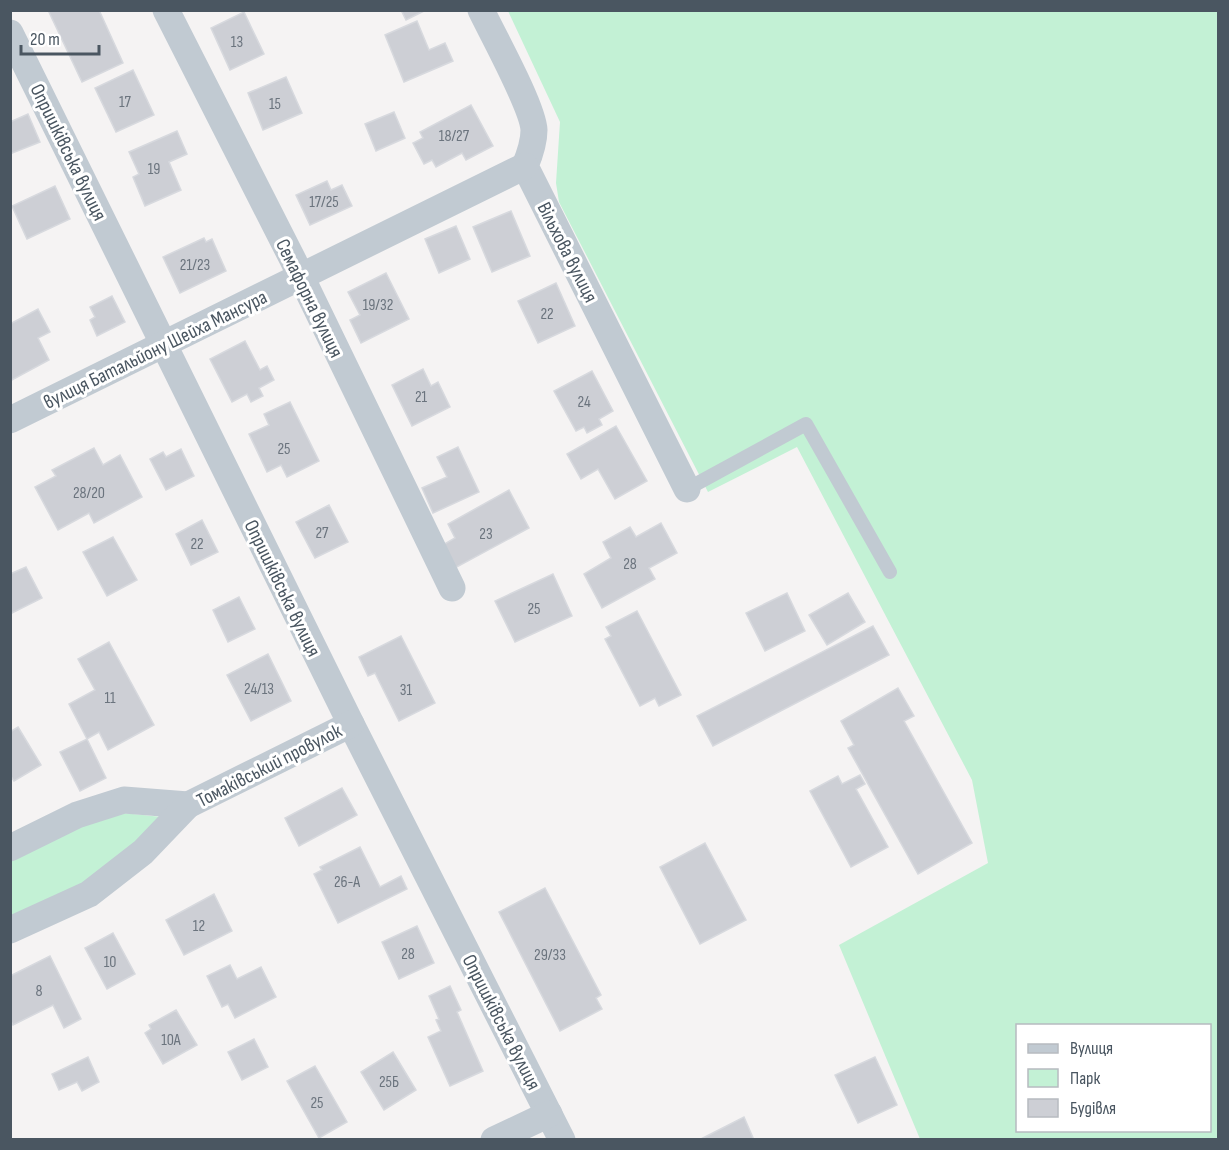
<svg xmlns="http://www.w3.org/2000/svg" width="1229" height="1150" font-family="'Sofia Sans Condensed',sans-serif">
  <rect width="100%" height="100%" fill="#f5f3f3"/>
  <g fill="#c3f1d5" fill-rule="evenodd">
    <path d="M508,11H1218V1139H920L839,945L988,863L972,780L797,447L708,492L559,202L556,183L560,122ZM1018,1026H1210V1130H1018Z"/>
    <path d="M123,813L162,817L88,885L11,920V860L83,825Z"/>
  </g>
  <g fill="#cdcfd5" stroke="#d7d9de" stroke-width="1.5">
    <path d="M48,10H99L123,63L82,82Z"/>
    <path d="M401,10H426L406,20Z"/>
    <path d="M244,12L264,54L230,70L211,28Z"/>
    <path d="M417,21L429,50L445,43L453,61L404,82L385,35Z"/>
    <path d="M133,70L154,115L116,132L95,88Z"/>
    <path d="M286,77L302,113L263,130L248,93Z"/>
    <path d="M471,105L493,146L466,160L462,153L436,167L432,160L424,164L413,143L423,138L420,132Z"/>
    <path d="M394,112L405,138L376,151L365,124Z"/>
    <path d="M28,114L40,142L10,154V122Z"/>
    <path d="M177,131L187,154L169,162L181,190L145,206L133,177L139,174L129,152Z"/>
    <path d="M327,181L331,190L342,185L352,206L310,225L296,195Z"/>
    <path d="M55,186L70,219L27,239L12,206Z"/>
    <path d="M511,211L530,256L492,272L473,227Z"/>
    <path d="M456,226L470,259L439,273L425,239Z"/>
    <path d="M204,238L206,242L212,239L226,271L180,293L163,257Z"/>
    <path d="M386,273L409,319L361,343L350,320L360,315L348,292Z"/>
    <path d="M556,283L575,326L538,343L518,301Z"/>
    <path d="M112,296L125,322L97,336L90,320L95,317L90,307Z"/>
    <path d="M38,309L50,332L38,338L49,360L10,381V324Z"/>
    <path d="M245,341L260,370L267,366L274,380L259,388L263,396L251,402L247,394L232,402L210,359Z"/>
    <path d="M423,369L431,386L438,382L450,407L412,426L392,385Z"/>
    <path d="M592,371L613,411L599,419L602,425L587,433L584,427L576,431L554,391Z"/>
    <path d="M290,402L319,461L287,477L281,465L267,472L249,434L269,425L264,414Z"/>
    <path d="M616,426L647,481L615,499L598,469L581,479L567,454Z"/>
    <path d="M458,447L479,492L433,513L422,488L447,477L437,457Z"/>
    <path d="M94,448L103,465L120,455L142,497L94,523L89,513L58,530L35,487L56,476L52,470Z"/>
    <path d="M181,449L194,476L166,490L150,459L163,452L166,457Z"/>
    <path d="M509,490L529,528L453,569L441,546L455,538L448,524Z"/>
    <path d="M329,505L348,542L315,558L296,522Z"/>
    <path d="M202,520L218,552L191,565L176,534Z"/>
    <path d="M661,523L677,553L649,568L655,579L602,608L584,574L611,558L603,542L630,527L636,537Z"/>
    <path d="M113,537L137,580L107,596L83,552Z"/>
    <path d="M26,567L42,598L10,614V574Z"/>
    <path d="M553,574L572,616L515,642L495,601Z"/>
    <path d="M787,593L805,631L765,651L746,613Z"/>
    <path d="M848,593L865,622L827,645L809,615Z"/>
    <path d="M239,597L255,629L228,642L213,610Z"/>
    <path d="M637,611L681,695L659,706L655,698L640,706L605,639L611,636L606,627Z"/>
    <path d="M873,626L889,655L713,746L697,716Z"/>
    <path d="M401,636L435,703L399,721L375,673L368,676L359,657Z"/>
    <path d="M109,642L154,725L108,750L99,732L87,739L69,704L95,690L78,659Z"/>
    <path d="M268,654L291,701L251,721L227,675Z"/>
    <path d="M898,688L914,716L904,721L972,843L918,874L848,748L854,745L841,721Z"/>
    <path d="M18,727L41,765L14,781L10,775V732Z"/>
    <path d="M87,739L106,778L80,791L60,752Z"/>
    <path d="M860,775L865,784L856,789L888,847L851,867L810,791L838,776L842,784Z"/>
    <path d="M342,788L357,815L299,846L285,818Z"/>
    <path d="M705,843L746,920L700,944L660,867Z"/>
    <path d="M360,847L380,887L401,876L407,889L338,923L314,874L322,870L320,867Z"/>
    <path d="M545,888L601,995L596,998L602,1009L560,1031L499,912Z"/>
    <path d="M214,894L232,931L184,955L166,920Z"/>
    <path d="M417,926L434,963L399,979L382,942Z"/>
    <path d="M113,933L135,974L107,989L85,948Z"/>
    <path d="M50,956L81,1019L64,1028L53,1005L13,1025L10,1019V976Z"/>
    <path d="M230,965L237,979L261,967L276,997L235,1018L228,1004L222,1007L207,976Z"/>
    <path d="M450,986L461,1010L457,1012L483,1071L450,1086L428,1037L441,1031L436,1020L439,1019L429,996Z"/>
    <path d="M176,1010L197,1045L163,1064L145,1033L151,1029L149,1025Z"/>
    <path d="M254,1039L268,1067L242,1080L228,1052Z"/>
    <path d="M393,1052L416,1090L384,1110L361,1072Z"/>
    <path d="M88,1057L99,1082L82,1091L77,1082L59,1090L52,1074Z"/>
    <path d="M875,1057L897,1105L858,1123L835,1075Z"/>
    <path d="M315,1066L347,1122L319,1138L287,1081Z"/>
    <path d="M744,1117L754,1140H699Z"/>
  </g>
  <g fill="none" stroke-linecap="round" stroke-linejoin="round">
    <path stroke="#c1cad2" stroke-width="14" d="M687,489L806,424L890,572"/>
    <g stroke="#c1cad2" stroke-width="27">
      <path d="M166,10L292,258L452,588"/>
      <path d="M481,10C493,35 533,107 534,130C534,143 530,154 525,166L687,489"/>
      <path d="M10,33L351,724L562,1140"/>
      <path d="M10,420L525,166"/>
      <path d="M10,848L77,815L124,800L188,805"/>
      <path d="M10,930L89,894L143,852L188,805L351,724"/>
      <path d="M494,1140L549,1114"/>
    </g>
  </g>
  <g text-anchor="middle" stroke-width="6" stroke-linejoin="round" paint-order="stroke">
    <g font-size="16" fill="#6b747e">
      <text x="237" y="47">13</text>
      <text x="125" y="107">17</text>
      <text x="275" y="109">15</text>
      <text x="454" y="141">18/27</text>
      <text x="154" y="174">19</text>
      <text x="324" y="207">17/25</text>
      <text x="195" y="270">21/23</text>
      <text x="378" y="310">19/32</text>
      <text x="547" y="319">22</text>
      <text x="421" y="402">21</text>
      <text x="584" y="407">24</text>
      <text x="284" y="454">25</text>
      <text x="89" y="498">28/20</text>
      <text x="322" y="538">27</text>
      <text x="486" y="539">23</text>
      <text x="197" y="549">22</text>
      <text x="630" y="569">28</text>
      <text x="534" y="614">25</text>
      <text x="259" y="694">24/13</text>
      <text x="406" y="695">31</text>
      <text x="110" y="703">11</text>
      <text x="347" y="887">26-А</text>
      <text x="199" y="931">12</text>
      <text x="408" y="959">28</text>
      <text x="550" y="960">29/33</text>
      <text x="110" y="967">10</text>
      <text x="39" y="996">8</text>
      <text x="171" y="1045">10А</text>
      <text x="389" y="1087">25Б</text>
      <text x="317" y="1108">25</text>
    </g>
    <g font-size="20" fill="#4a5661" stroke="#fff">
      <text transform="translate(69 152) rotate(64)" y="7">Опришківська вулиця</text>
      <text transform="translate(568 252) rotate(63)" y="7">Вільхова вулиця</text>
      <text transform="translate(310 298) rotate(64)" y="7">Семафорна вулиця</text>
      <text transform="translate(155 349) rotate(-26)" y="7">вулиця Батальйону Шейха Мансура</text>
      <text transform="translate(283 588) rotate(64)" y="7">Опришківська вулиця</text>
      <text transform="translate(269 765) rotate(-27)" y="7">Томаківський провулок</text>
      <text transform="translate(502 1022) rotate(63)" y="7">Опришківська вулиця</text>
    </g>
  </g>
  <rect width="1229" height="1150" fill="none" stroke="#4a5661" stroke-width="24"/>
  <rect x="1016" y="1024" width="195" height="108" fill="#ffffff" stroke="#b7bbc0" stroke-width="1.5"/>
  <rect x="1028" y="1044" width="30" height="9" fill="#c1cad2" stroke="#b7bbc0" stroke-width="1.5"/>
  <text x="1070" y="1054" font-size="18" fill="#4a5661">Вулиця</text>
  <rect x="1028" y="1069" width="30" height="18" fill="#c3f1d5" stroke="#b7bbc0" stroke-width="1.5"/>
  <text x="1070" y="1084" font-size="18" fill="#4a5661">Парк</text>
  <rect x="1028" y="1099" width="30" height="18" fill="#cdcfd5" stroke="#b7bbc0" stroke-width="1.5"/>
  <text x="1070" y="1114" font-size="18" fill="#4a5661">Будівля</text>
  <path d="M21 45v9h78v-9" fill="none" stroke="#4a5661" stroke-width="3"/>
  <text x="30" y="45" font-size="18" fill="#4a5661" stroke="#ffffff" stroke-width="4.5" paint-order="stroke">20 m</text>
</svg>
